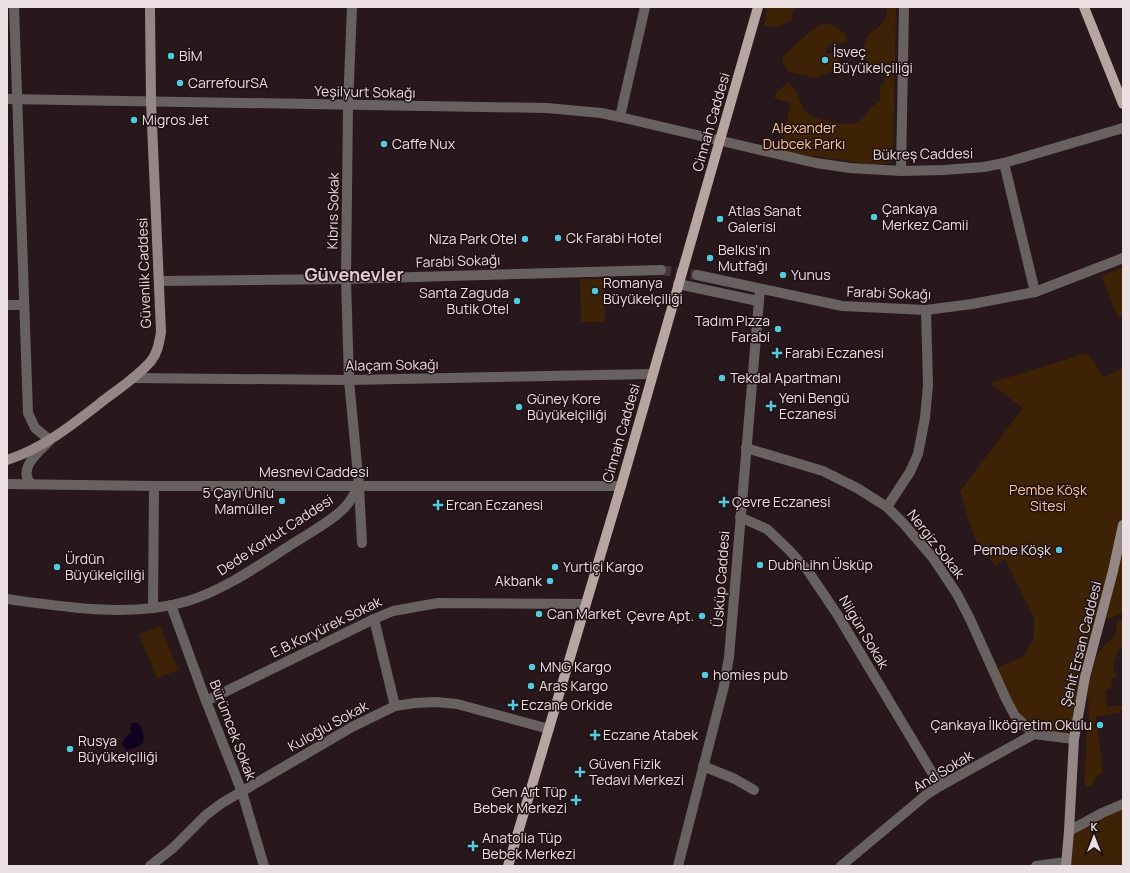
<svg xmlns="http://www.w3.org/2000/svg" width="1130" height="873" font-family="Manrope,sans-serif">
  <rect width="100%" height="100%" fill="#28181c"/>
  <g fill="#3e2205">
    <path d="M768,7H796L793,10L791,20C780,27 776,29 764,25Z"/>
    <path d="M888,7H896L893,162L875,165L779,151L791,103L774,98L778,91L788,82L796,90L799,99L805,111L815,118L837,123L855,124L862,119L871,107L880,101V88L884,82L886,75L879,71L864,58L863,50L868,35L879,27L886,17Z"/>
    <path d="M822,24H831L846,34L847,42L828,45L825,54L836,52L839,60V69L816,78L788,71L783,62V56L810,32Z"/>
    <path d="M1123,267V317H1118L1102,276Z"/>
    <path d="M580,279H604L605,322H581Z"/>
    <path d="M1087,353L1104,377L1123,368V613L1101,621L1074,739L1034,734L1015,716L993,670L1024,656L1034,637V617L1005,559L995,565L974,537L960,491L1023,408L990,383Z"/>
    <path d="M1123,620V644L1117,653L1113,665L1114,672L1117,675V677L1111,678L1112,688L1105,690L1107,707L1123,705V709L1120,710V713L1096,717L1103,773L1097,776L1091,786L1086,787L1084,782L1086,757V736L1089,723L1088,688L1096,657L1104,645L1114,638L1117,630L1116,626L1118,622Z"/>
    <path d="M160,626L178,670L157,678L139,634Z"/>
    <path d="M1123,804V866H1066L1069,831Z"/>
  </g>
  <path fill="#0f0120" d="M132,723H138C142,729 145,735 143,743L137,747L127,750L122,745L124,739L131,732L130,727Z"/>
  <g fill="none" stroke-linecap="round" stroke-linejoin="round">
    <path stroke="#45363a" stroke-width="10" stroke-dasharray="10 5" stroke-linecap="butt" d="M661,270L697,275"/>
    <g stroke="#69615f" stroke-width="10">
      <path d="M14,7L28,413L35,428L50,440C39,452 17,468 31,484"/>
      <path d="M352,7L348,106L346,279L349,380L359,486L362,543"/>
      <path d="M7,99L547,108L601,113L620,117L816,163L850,168L901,171L944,170L984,167L1004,163L1123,128"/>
      <path d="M620,117L645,7"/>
      <path d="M1004,163L1035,292"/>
      <path d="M901,171L904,7"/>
      <path d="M697,275L842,306L926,310L972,304L1035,292L1123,258"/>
      <path d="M159,281L346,279L661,270"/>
      <path d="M678,284L758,301"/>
      <path d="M7,305H24"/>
      <path d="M133,378L349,380L652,374"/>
      <path d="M746,448L823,471L857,488L887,507L903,523L933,558L957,594L970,619L1006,699L1015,716L1034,734"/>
      <path d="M7,484L154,486H621"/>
      <path d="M887,507L910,472L918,454L925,418L928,385L926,310"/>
      <path d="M740,517L767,529L789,550L808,571L837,614L940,786"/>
      <path d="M7,599C64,607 131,618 188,601C223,590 255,568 286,548C303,537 334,520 346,506C351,500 355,493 359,486"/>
      <path d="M171,605L206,701L242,792L264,866"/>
      <path d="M153,608L154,486"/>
      <path d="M374,619L395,706"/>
      <path d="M206,701L374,619L393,611L438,603L585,604"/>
      <path d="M703,766L735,779L754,790"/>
      <path d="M1069,831L1102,813L1123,804"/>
      <path d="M150,866L173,848L206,815L222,803L352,727L395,706L415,703L436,702L457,704L549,729"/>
      <path d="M678,866L724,686L729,657L760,289"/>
      <path d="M841,866L926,795L940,786L1034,734L1074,739"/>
      <path d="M1036,866L1066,862"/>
    </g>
    <g stroke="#958785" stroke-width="10">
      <path d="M7,460C45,448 77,421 108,397C123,386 139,375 151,361C158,352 159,343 161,332L151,101L150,7"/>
      <path d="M1066,866L1069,831L1074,739L1079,711L1085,677L1113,571L1123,525"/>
    </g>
    <g stroke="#b7a5a2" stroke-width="10">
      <path d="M1084,7L1123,104"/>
      <path d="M508,866L621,486L758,7"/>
    </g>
  </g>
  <g fill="#55cadf" stroke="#1e0f13" stroke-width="1.5">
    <circle cx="171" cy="56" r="4"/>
    <circle cx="825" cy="60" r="4"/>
    <circle cx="180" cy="83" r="4"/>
    <circle cx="134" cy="120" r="4"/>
    <circle cx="384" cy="144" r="4"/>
    <circle cx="874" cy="217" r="4"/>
    <circle cx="720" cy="219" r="4"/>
    <circle cx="558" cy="238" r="4"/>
    <circle cx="525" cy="239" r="4"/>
    <circle cx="710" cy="258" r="4"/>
    <circle cx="783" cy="275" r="4"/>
    <circle cx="595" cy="291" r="4"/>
    <circle cx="517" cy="301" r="4"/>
    <circle cx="778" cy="329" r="4"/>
    <path d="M775 347h4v4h4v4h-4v4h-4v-4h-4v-4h4z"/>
    <circle cx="722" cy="378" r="4"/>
    <path d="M769 400h4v4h4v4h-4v4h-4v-4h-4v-4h4z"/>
    <circle cx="519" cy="407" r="4"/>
    <circle cx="282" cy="501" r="4"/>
    <path d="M722 496h4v4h4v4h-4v4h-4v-4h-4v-4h4z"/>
    <path d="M436 499h4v4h4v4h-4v4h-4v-4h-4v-4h4z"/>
    <circle cx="1059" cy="550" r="4"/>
    <circle cx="760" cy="565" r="4"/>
    <circle cx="57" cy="567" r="4"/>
    <circle cx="555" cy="567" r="4"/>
    <circle cx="550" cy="581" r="4"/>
    <circle cx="539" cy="614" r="4"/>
    <circle cx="702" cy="616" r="4"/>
    <circle cx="532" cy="667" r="4"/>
    <circle cx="705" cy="675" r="4"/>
    <circle cx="531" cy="686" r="4"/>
    <path d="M511 699h4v4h4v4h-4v4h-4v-4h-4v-4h4z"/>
    <circle cx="1100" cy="725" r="4"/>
    <path d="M593 729h4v4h4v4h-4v4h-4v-4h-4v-4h4z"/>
    <circle cx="70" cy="749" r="4"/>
    <path d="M578 766h4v4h4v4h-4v4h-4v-4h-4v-4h4z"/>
    <path d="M574 794h4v4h4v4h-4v4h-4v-4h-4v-4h4z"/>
    <path d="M471 840h4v4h4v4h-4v4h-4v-4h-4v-4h4z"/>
  </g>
  <g text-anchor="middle" stroke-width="3" stroke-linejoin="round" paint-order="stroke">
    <g font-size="14" fill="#ebdfe2" stroke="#1e0f13" text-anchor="start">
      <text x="833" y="57">İsveç<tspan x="833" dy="16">Büyükelçiliği</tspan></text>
      <text x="179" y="61">BİM</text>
      <text x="188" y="88">CarrefourSA</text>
      <text x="142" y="125">Migros Jet</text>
      <text x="392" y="149">Caffe Nux</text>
      <text x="882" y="214">Çankaya<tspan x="882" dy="16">Merkez Camii</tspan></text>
      <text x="728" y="216">Atlas Sanat<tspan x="728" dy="16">Galerisi</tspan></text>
      <text x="566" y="243">Ck Farabi Hotel</text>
      <text x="517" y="244" text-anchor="end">Niza Park Otel</text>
      <text x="718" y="255">Belkıs'ın<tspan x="718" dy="16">Mutfağı</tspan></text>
      <text x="791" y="280">Yunus</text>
      <text x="603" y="288">Romanya<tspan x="603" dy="16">Büyükelçiliği</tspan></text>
      <text x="509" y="298" text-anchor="end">Santa Zaguda<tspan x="509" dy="16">Butik Otel</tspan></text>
      <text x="770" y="326" text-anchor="end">Tadım Pizza<tspan x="770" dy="16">Farabi</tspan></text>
      <text x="785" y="358">Farabi Eczanesi</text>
      <text x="730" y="383">Tekdal Apartmanı</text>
      <text x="779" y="403">Yeni Bengü<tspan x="779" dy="16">Eczanesi</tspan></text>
      <text x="527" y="404">Güney Kore<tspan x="527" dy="16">Büyükelçiliği</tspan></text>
      <text x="274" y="498" text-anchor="end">5 Çayı Unlu<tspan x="274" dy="16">Mamüller</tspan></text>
      <text x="732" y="507">Çevre Eczanesi</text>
      <text x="446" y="510">Ercan Eczanesi</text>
      <text x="1051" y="555" text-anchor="end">Pembe Köşk</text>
      <text x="65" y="564">Ürdün<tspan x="65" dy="16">Büyükelçiliği</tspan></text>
      <text x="768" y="570">DubhLihn Üsküp</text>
      <text x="563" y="572">Yurtiçi Kargo</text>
      <text x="542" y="586" text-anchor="end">Akbank</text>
      <text x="547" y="619">Can Market</text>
      <text x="694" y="621" text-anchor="end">Çevre Apt.</text>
      <text x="540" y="672">MNG Kargo</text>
      <text x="713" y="680">homies pub</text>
      <text x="539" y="691">Aras Kargo</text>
      <text x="521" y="710">Eczane Orkide</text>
      <text x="1092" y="730" text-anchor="end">Çankaya İlköğretim Okulu</text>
      <text x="603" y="740">Eczane Atabek</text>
      <text x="78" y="746">Rusya<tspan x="78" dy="16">Büyükelçiliği</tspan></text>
      <text x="589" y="769">Güven Fizik<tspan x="589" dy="16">Tedavi Merkezi</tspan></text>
      <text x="567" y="797" text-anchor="end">Gen Art Tüp<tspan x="567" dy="16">Bebek Merkezi</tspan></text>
      <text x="482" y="843">Anatolia Tüp<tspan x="482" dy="16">Bebek Merkezi</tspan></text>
    </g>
    <g font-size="14" fill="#ebdfe2" stroke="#1e0f13">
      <text transform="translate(365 92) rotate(1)" y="5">Yeşilyurt Sokağı</text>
      <text transform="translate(711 122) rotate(-74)" y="5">Cinnah Caddesi</text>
      <text transform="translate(923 154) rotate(-1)" y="5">Bükreş Caddesi</text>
      <text transform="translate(333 211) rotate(-89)" y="5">Kıbrıs Sokak</text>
      <text transform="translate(458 261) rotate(-2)" y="5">Farabi Sokağı</text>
      <text transform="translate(144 273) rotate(-92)" y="5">Güvenlik Caddesi</text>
      <text transform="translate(889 293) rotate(2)" y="5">Farabi Sokağı</text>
      <text transform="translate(392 365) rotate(-1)" y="5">Alaçam Sokağı</text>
      <text transform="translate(621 433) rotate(-74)" y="5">Cinnah Caddesi</text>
      <text x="314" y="477">Mesnevi Caddesi</text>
      <text transform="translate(275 535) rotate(-33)" y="5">Dede Korkut Caddesi</text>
      <text transform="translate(936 544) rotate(52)" y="5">Nergiz Sokak</text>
      <text transform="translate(721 579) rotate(-86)" y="5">Üsküp Caddesi</text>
      <text transform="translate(326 627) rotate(-26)" y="5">E.B.Koryürek Sokak</text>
      <text transform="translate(864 632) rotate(59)" y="5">Nilgün Sokak</text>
      <text transform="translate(1081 644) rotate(-76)" y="5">Şehit Ersan Caddesi</text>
      <text transform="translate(328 726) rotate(-29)" y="5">Kuloğlu Sokak</text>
      <text transform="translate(233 730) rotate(69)" y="5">Bürümcek Sokak</text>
      <text transform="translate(943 771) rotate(-31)" y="5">And Sokak</text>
    </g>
    <g font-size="14" fill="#fdc698" stroke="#1e0f13">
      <text x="804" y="133">Alexander<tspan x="804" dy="16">Dubcek Parkı</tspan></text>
      <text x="1048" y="495">Pembe Köşk<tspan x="1048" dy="16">Sitesi</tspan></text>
    </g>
    <g font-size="18" font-weight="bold" fill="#e0cacf" stroke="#1e0f13">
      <text x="354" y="281">Güvenevler</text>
    </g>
  </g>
  <rect width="1130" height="873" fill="none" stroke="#ebdfe2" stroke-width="16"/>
  <g transform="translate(1094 837)" stroke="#1e0f13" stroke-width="3" paint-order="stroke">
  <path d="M0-3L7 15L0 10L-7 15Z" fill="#ebdfe2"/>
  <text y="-6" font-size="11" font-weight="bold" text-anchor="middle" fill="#ebdfe2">K</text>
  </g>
</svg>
